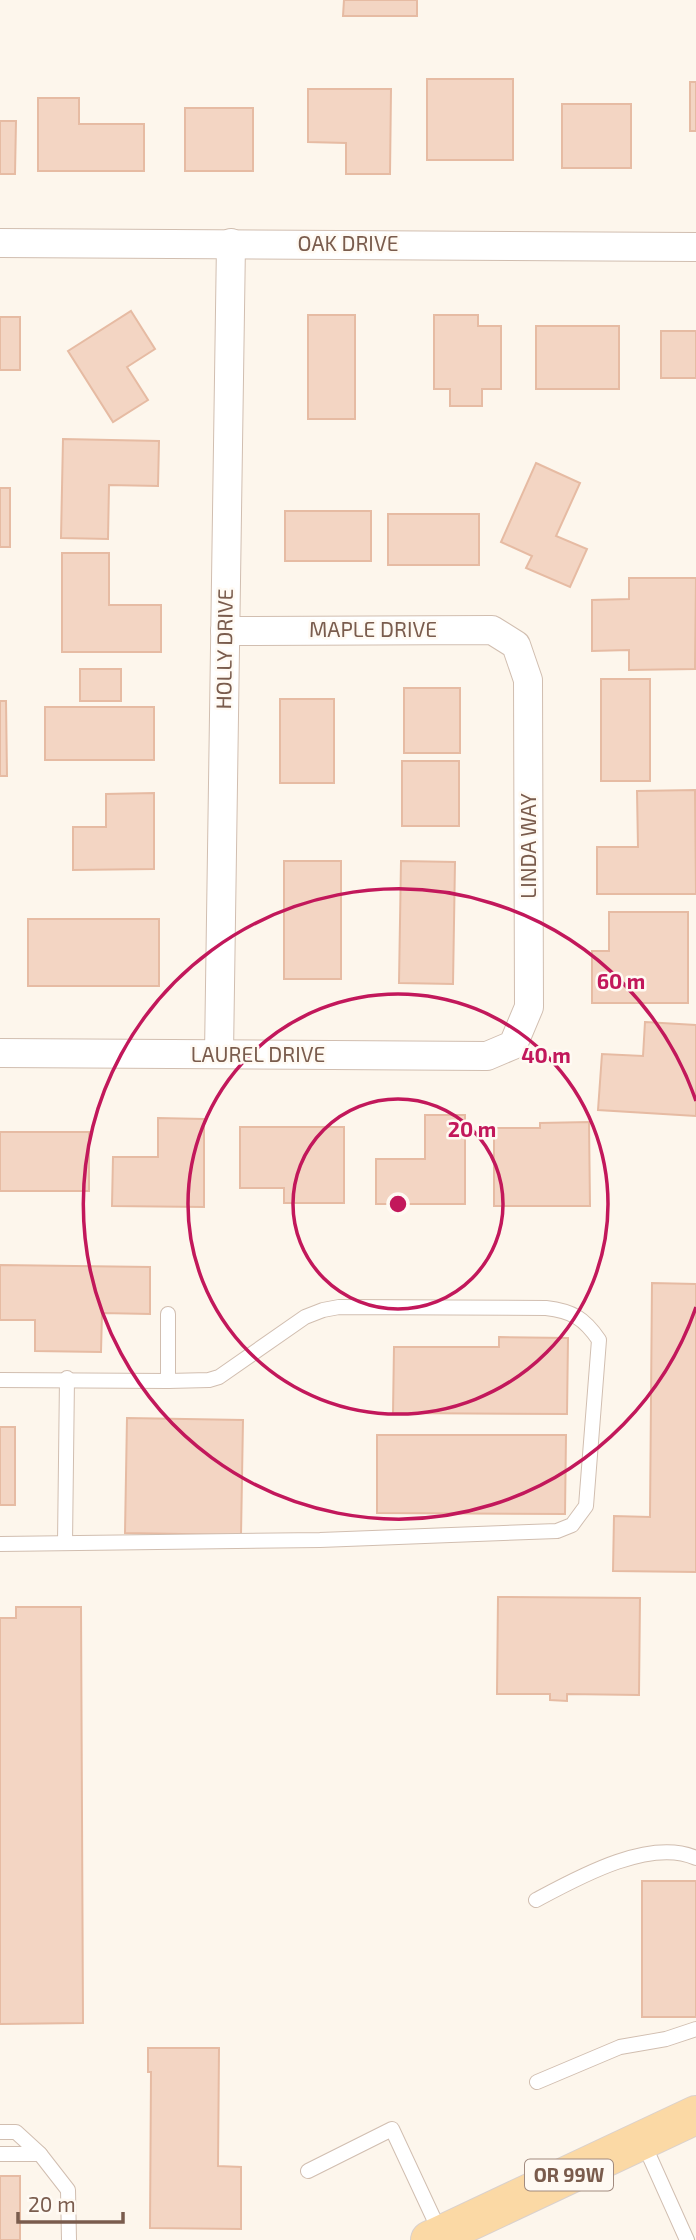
<svg xmlns="http://www.w3.org/2000/svg" width="696" height="2240" font-family="'Exo 2',sans-serif">
  <rect width="100%" height="100%" fill="#fdf6ec"/>
  <g fill="#f3d5c3" stroke="#e6bba3" stroke-width="2">
    <path d="M344,0H417V16H343Z"/>
    <rect x="427" y="79" width="86" height="81"/>
    <rect x="690" y="82" width="6" height="49"/>
    <path d="M308,89H391L390,174H346V143L308,142Z"/>
    <path d="M38,98H79V124H144V171H38Z"/>
    <rect x="562" y="104" width="69" height="64"/>
    <rect x="185" y="108" width="68" height="63"/>
    <path d="M0,121H16L15,174H0Z"/>
    <path d="M131,311L155,349L127,367L148,400L113,422L68,351Z"/>
    <rect x="308" y="315" width="47" height="104"/>
    <path d="M434,315H478V326H501V389H482V406H450V389H434Z"/>
    <rect x="0" y="317" width="20" height="53"/>
    <rect x="536" y="326" width="83" height="63"/>
    <rect x="661" y="331" width="35" height="47"/>
    <path d="M63,439L159,441L158,486L109,485L108,539L61,538Z"/>
    <path d="M536,463L580,483L556,536L587,549L570,587L526,568L532,556L501,542Z"/>
    <rect x="0" y="488" width="10" height="59"/>
    <rect x="285" y="511" width="86" height="50"/>
    <rect x="388" y="514" width="91" height="51"/>
    <path d="M62,553H109V605H161V652H62Z"/>
    <path d="M629,578H696L695,669L629,670V650L592,651V600L629,599Z"/>
    <rect x="80" y="669" width="41" height="32"/>
    <rect x="601" y="679" width="49" height="102"/>
    <rect x="404" y="688" width="56" height="65"/>
    <rect x="280" y="699" width="54" height="84"/>
    <path d="M0,701H6L7,776H0Z"/>
    <rect x="45" y="707" width="109" height="53"/>
    <rect x="402" y="761" width="57" height="65"/>
    <path d="M695,790L696,894H597V847H638L637,791Z"/>
    <path d="M154,793V869L73,870V827H106V794Z"/>
    <rect x="284" y="861" width="57" height="118"/>
    <path d="M401,861L455,862L453,984L399,983Z"/>
    <path d="M609,912H688V1003H592V951H609Z"/>
    <rect x="28" y="919" width="131" height="67"/>
    <path d="M645,1022L696,1025V1116L598,1110L602,1054L643,1056Z"/>
    <path d="M425,1115H465V1204H376V1159H425Z"/>
    <path d="M158,1118L204,1119V1207L112,1206L113,1157H158Z"/>
    <path d="M589,1122L590,1206H494V1128H540V1123Z"/>
    <path d="M240,1127H344V1203H284V1188H240Z"/>
    <rect x="0" y="1132" width="89" height="59"/>
    <path d="M0,1265L150,1267V1314L102,1313L101,1352L35,1351V1320H0Z"/>
    <path d="M652,1283L696,1284V1572L613,1571L614,1516L650,1517Z"/>
    <path d="M499,1337L568,1338L567,1414L393,1413L394,1347H499Z"/>
    <path d="M127,1418L243,1420L241,1535L125,1533Z"/>
    <rect x="0" y="1427" width="15" height="78"/>
    <path d="M377,1435H566L565,1514L377,1513Z"/>
    <path d="M498,1597L640,1598L639,1695L567,1694V1701L550,1700V1694H497Z"/>
    <path d="M16,1607H81L83,2023L0,2024V1618H16Z"/>
    <rect x="642" y="1881" width="54" height="136"/>
    <path d="M148,2048H219L218,2166L241,2167V2229L150,2228L151,2072H148Z"/>
    <rect x="0" y="2176" width="20" height="64"/>
  </g>
  <g fill="none" stroke-linecap="round" stroke-linejoin="round">
    <defs>
      <g id="lane">
        <path d="M0,1380L168,1381V1314"/>
        <path d="M65,1543L67,1378"/>
        <path d="M0,1544L320,1540L557,1531L572,1525L586,1506L599,1340C584,1318 572,1311 546,1308L339,1307L323,1310L305,1317L219,1377L209,1380L168,1381"/>
        <path d="M536,1900C577,1878 650,1837 696,1858"/>
        <path d="M537,2082L620,2047L666,2039L696,2029"/>
        <path d="M0,2132H16L40,2154"/>
        <path d="M643,2142L687,2240"/>
        <path d="M0,2154H40L68,2190L69,2240"/>
        <path d="M308,2171L392,2129L440,2232"/>
      </g>
      <g id="street">
        <path d="M0,243L696,247"/>
        <path d="M0,1053L487,1056L513,1045L529,1007L528,680L516,645L492,630L225,631"/>
        <path d="M219,1054L231,243"/>
      </g>
      <path id="primary" d="M430,2240L696,2115"/>
    </defs>
    <use href="#lane" stroke="#d1beb0" stroke-width="16"/>
    <use href="#street" stroke="#d1beb0" stroke-width="30"/>
    <use href="#primary" stroke="#dad1cd" stroke-width="40"/>
    <use href="#lane" stroke="#fff" stroke-width="14"/>
    <use href="#street" stroke="#fff" stroke-width="28"/>
    <use href="#primary" stroke="#fbd9a5" stroke-width="38"/>
  </g>
  <g fill="none" stroke="#c2185b" stroke-width="3.5">
    <circle cx="398" cy="1204" r="105"/>
    <circle cx="398" cy="1204" r="210"/>
    <path d="M696 1307A315 315 0 1 1 696 1101"/>
  </g>
  <g text-anchor="middle" stroke-width="5" stroke-linejoin="round" paint-order="stroke">
    <rect fill="#fffaf3" stroke="#a28b7f" stroke-width="2" x="525" y="2159.5" width="88" height="31" rx="5"/>
    <g font-size="19" font-weight="bold" fill="#7a5c4d">
      <text x="569" y="2182">OR 99W</text>
    </g>
    <g font-size="21" fill="#7a5c4d" stroke="#fffaf3">
      <text x="348" y="251">OAK DRIVE</text>
      <text x="373" y="637">MAPLE DRIVE</text>
      <text transform="translate(225 649) rotate(-89)" y="7">HOLLY DRIVE</text>
      <text transform="translate(529 846) rotate(-90)" y="7">LINDA WAY</text>
      <text x="258" y="1062">LAUREL DRIVE</text>
    </g>
  </g>
  <circle cx="398" cy="1204" r="10" fill="#c2185b" stroke="#fffaf3" stroke-width="3.5"/>
  <g font-size="21" text-anchor="middle" font-weight="bold" fill="#c2185b" stroke="#fffaf3" stroke-width="5" stroke-linejoin="round" paint-order="stroke">
    <text x="621" y="989">60 m</text>
    <text x="546" y="1063">40 m</text>
    <text x="472" y="1137">20 m</text>
  </g>
  <path d="M18 2212v10h105v-10" fill="none" stroke="#7a5c4d" stroke-width="3.5"/>
  <text x="28" y="2212" font-size="21" fill="#7a5c4d" stroke="#fffaf3" stroke-width="5" paint-order="stroke">20 m</text>
</svg>
